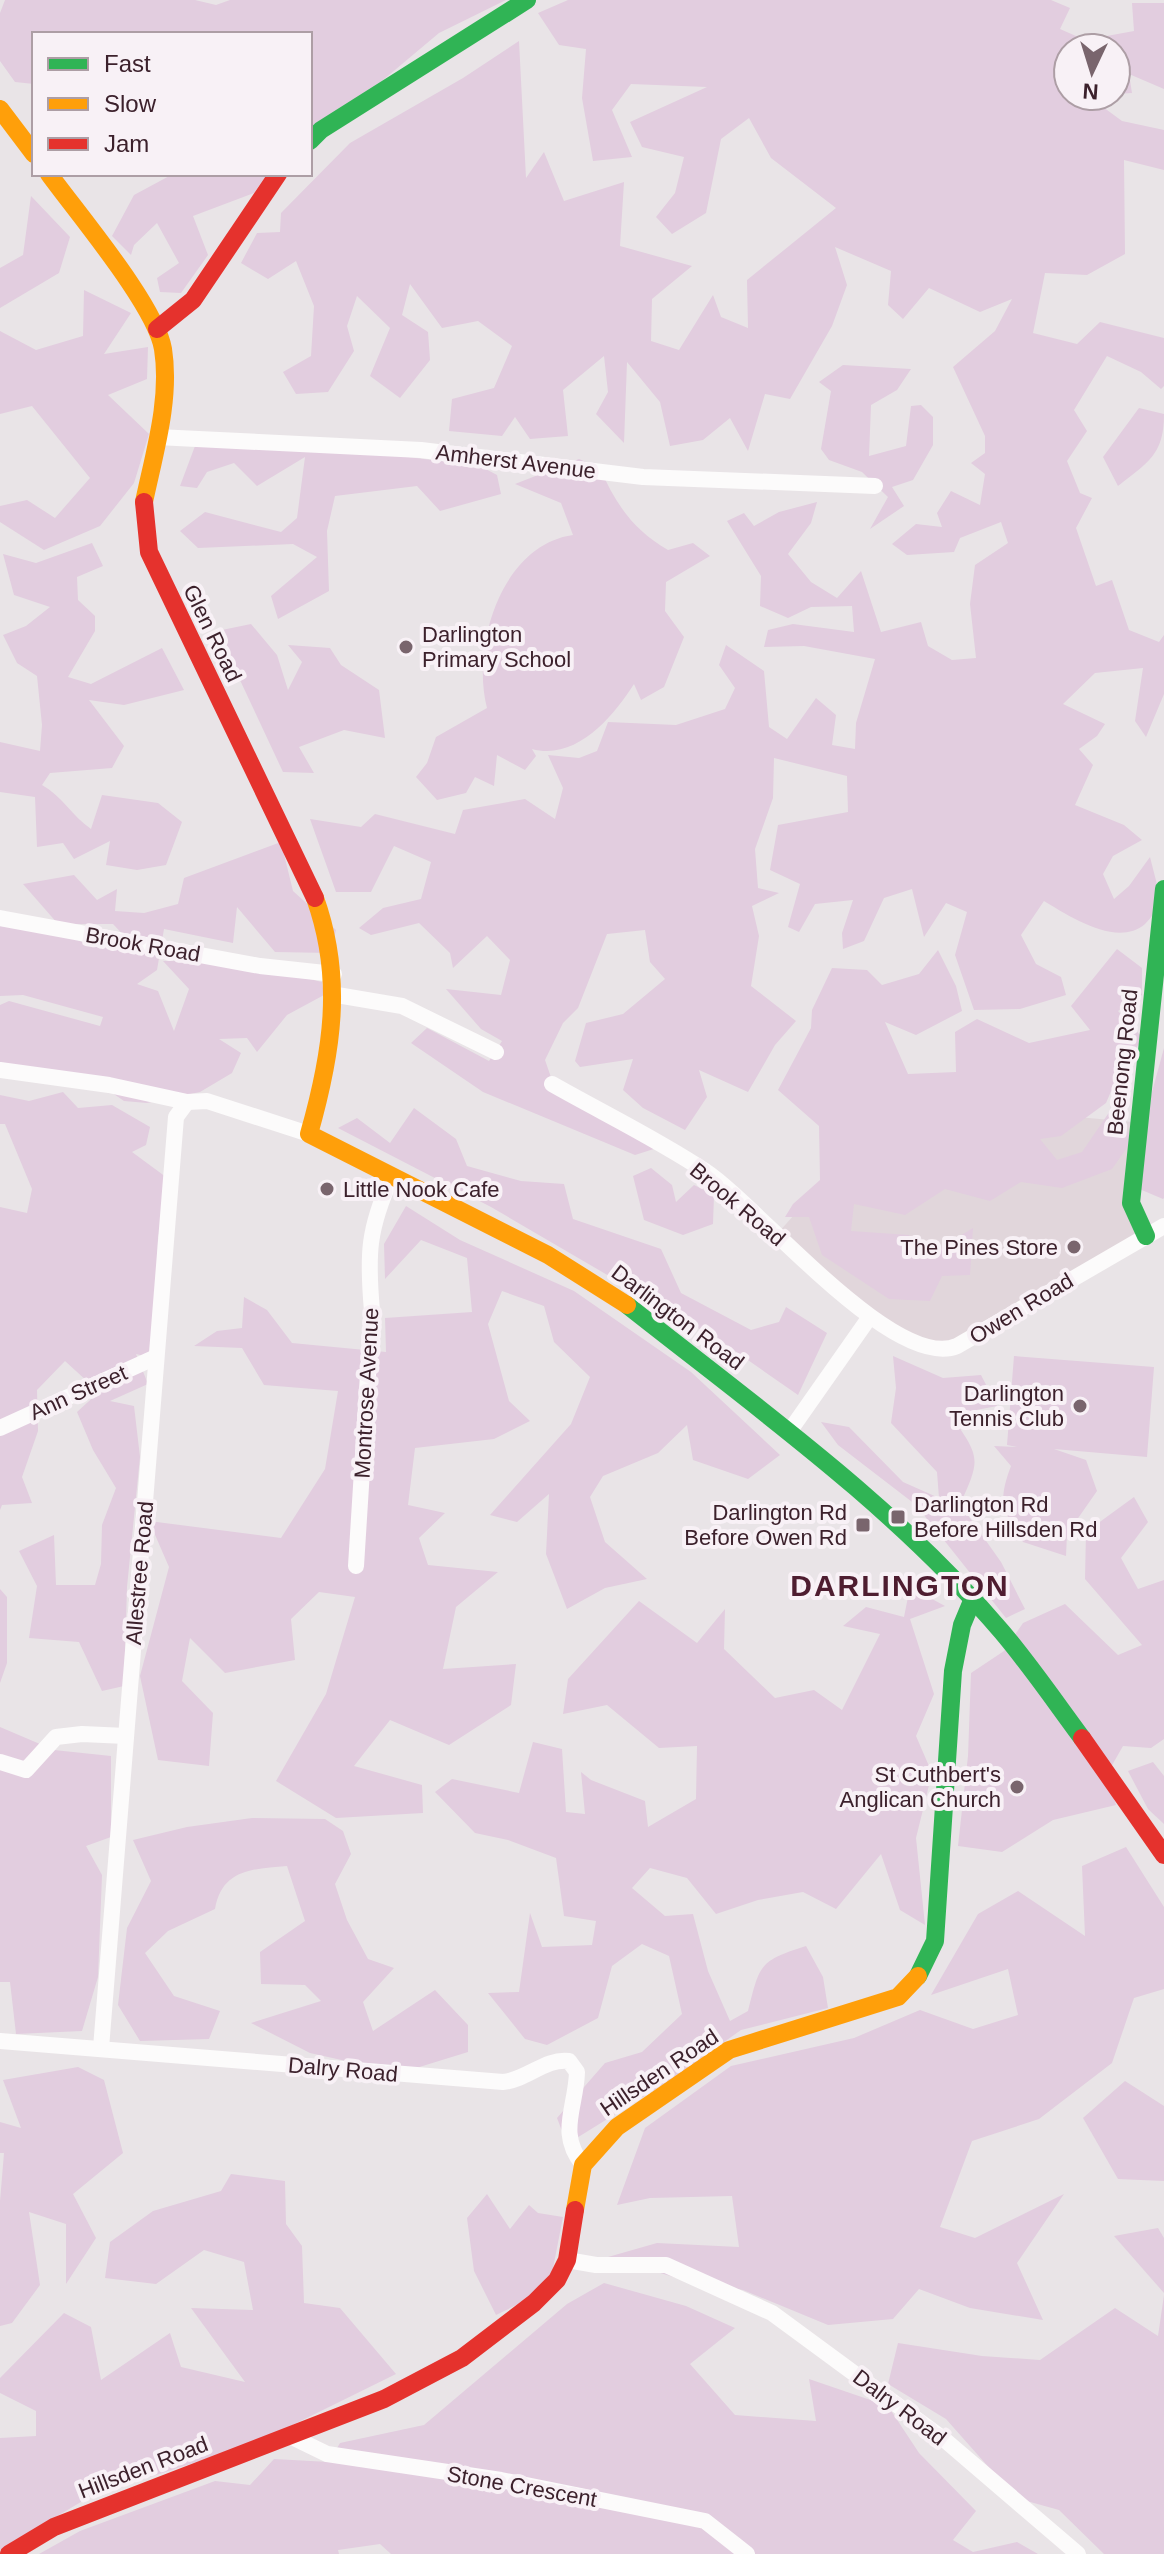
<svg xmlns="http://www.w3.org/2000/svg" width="1164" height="2554" font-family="Arial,sans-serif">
  <rect width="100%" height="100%" fill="#e9e4e7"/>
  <path fill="#e1d6db" d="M896,1100L1132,1122L1142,1234L942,1353L879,1321L778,1233Z"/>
  <g fill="#e2cddf">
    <path d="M5,0H195L216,5L230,0H506L439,33L358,101L310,131V34H34V84L15,82L0,61V13Z"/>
    <path d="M568,0H1051L1070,8L1060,29L1085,40L1134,31L1132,3H1164V89L1129,74L1132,93L1116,94V48H1068V96H1088L1122,121L1164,130V170L1124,160L1125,254L1087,275L1045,273L1033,333L1077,344L1100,322L1164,338V386L1161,389L1141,372L1107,356L1074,410L1087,431L1067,461L1080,493L1092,498L1076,528L1096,586L1112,580L1129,630L1159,642L1164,635V694L1146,737L1135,721L1143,668L1095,673L1063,704L1105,724L1097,736L1079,749L1093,765L1075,805L1124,825L1142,840L1113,856L1103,874L1114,899L1129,886L1150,857L1162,904C1156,910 1151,918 1145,924C1117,948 1069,916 1044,901L1021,935L1036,964L1061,977L1066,995L1020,1009L974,1010L955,955L967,912L946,903L924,937L912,889L884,898L864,941L843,949L842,933L853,900L815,904L799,932L788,927L800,884L770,870L778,825L848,812L847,776L774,758L773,798L755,849L758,888L779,893L752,906L759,936L751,986L796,1021L775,1045L748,1092L699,1070L707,1097L685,1130L643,1108L623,1090L633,1059L580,1067L575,1061L586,1023L623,1014L665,979L650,962L645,930L607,934L578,1008L563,1023L545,1060L554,1086L660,1147L635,1155L483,1092L411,1043L427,1028L489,1061L502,1041L481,1029L446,989L501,995L510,960L487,936L453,968L450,953L419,923L371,935L359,928L383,908L421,899L431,862L394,846L371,892H336L310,819L361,827L375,814L455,834L463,810L525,799L555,819L563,788L548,755L579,758L597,751L608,722L676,725L725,709L735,688L719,665L726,645L764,671L769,727L787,739L816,698L836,715L832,745L855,749L856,723L875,659L804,646L764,647L768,630L793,624L854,632L852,606L811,607L788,618L760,606L761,576L727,521L744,513L754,526L779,512L817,502L811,523L788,554L811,582L837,598L861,571L881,632L921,622L928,646L952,660L976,658L970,604L975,565L1008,543L1001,522L960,538L954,552L907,555L892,544L916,524L942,527L937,513L951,491L980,505L985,474L971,463L985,453V436L953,367L995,331L1012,299L980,312L929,288L903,319L888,305L891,271L835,247L847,285L832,326L790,399L765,394L748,451L730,418L703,440L670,446L660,402L627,362L624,443L596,414L608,392L604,356L563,390L568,436L530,439L515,417L502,436L449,431L452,399L494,388L512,346L478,321L442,328L410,284L402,315L428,332L430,360L400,398L370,376L390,328L357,296L347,326L354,351L328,392L296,394L283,372L311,356L314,306L296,261L268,279L241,263L257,233L280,232L281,213L350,143L463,78L519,41L526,178L544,152L564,201L624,182L620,246L692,266L652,299L651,341L679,350L713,295L721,317L748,328L747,280L836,208L771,158L749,118L721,139L706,213L672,234L656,217L675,193L684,157L642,147L630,122L707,87L631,84L612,110L632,157L593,161L582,98L586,49L559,45L538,13Z"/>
    <path d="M173,174H267L254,193L193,216L208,255L181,293L160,292L157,278L179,263L157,223L134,245L131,255L112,236L134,195Z"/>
    <path d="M31,196L70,237L59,273L0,308V268L23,255Z"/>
    <path d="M84,290L131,313L104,354L148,347L147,379L108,395L149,434L134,483L100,526L44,550L0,522V506L27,500L55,518L90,478L32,406L0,414V331L36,350L83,336Z"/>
    <path d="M843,365L911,369L897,390L871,405L869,456L906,446L911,406L921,405L933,417V445L913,480L892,487L904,506L870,529L888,497L862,472L829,460L821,449L831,391L819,382Z"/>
    <path d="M1139,408L1164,414C1164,455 1148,462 1118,486L1103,457Z"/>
    <path d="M296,443L480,466L497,475L501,494L440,511L417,486L335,496L327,531L329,591L278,619L271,596L317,557L293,544L198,548L180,531L205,512L281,532L297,518L305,457L257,486L234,463L207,472L197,488L180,486L195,446Z"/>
    <path d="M579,459L600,468C615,503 633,530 668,550L693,543L710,556L666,582L665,611L684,637L664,687L641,700L634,684C613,717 576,761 532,749L536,756L525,770L497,755L494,786L475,777L466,793L437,800L416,777L427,763L436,737L487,708C471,647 501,545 573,535L561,503L515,484Z"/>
    <path d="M92,543L103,566L77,577L78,600L95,616V631L68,677L91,684L162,648L184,690L124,705L89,700L124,746L112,768L50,773L42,785C62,796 72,816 91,829L102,795L158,803L182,822L166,865L137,870L106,865L110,841L74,859L63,843L37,847L35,797L0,792V742L40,751L42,725L37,676L17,663L3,635L26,626L50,607L14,595L3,554L36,563Z"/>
    <path d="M251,624L277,655L288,690L302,662L288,645L330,648L341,665L379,690L385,738L344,730L299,747L314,773L283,772L217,631Z"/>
    <path d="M281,842L293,891L336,930L330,953L275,952L237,907L233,943L164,929L157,970L137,984L158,991L174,1031L189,989L163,961L230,960L322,982L324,995L287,1015L257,1052L247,1038L219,1039L241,1053L232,1073L200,1092L147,1103L124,1101L92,1079L0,1068V1005L9,1001L100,1026L103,1017L23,995L0,996V920L19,918L88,944L130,942L113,924H58L23,884L74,875L97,900L117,889L115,911L144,913L178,904L184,878Z"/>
    <path d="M1117,949L1142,968V995L1118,1011L1143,1038L1118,1075L1106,1103L1061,1136L1040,1139L1057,1160L1082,1152L1110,1111L1133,1139L1112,1169L1062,1188L1021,1182L990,1201L945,1189L905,1215L854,1204L851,1231L909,1235L914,1247L927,1256L973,1228L970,1275L942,1276L930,1301L889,1299L822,1255L809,1217H785L793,1204L820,1180L819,1126L778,1090L811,1028L812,1010L832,968L867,970L882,985L919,974L938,950L956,986L962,1011L916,1035L885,1022L908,1074L956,1072L955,1032L977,1019L1029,1043L1090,1030L1071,1006Z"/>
    <path d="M1164,1048V1198L1163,1199L1137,1188L1149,1103Z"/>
    <path d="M63,1092L78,1108L112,1105L150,1127L146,1145L132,1152L170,1180L158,1238L153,1358L136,1354L148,1384L110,1401L134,1406L140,1457L127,1587L124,1686L102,1691L79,1642L29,1638L37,1586L19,1551L54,1535L56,1585H95L101,1564L102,1525L116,1488L93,1450L77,1412L99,1392L65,1361L37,1390L38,1431L22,1477L32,1503L2,1505L0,1510V1207L27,1213L32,1189L5,1124H0V1095L29,1101Z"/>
    <path d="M414,1108L456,1139L467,1166L521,1181L564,1184L573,1219L661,1249L681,1293L751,1330L779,1322L786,1307L827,1333L798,1395L722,1342L491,1207L338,1128L357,1118L390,1143Z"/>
    <path d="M651,1168L672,1185L676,1202L694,1185L714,1195L713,1224L683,1235L644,1220L633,1176Z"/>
    <path d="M406,1206L460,1240L574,1291L691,1372L780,1455L748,1479L693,1460L687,1425L658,1453L603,1476L590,1497L605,1542L647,1579L605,1588L567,1609L546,1554L549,1494L517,1522L490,1515L571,1424L590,1377L554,1342L544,1306L502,1291L488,1324L509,1401L530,1421L494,1439L415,1448L408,1505L445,1513L419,1538L428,1565L498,1572L456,1607L443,1669L516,1664L511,1705L449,1745L390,1720L354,1766L422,1785L423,1813L336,1818L276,1781L326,1694L355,1597L319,1592L291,1619L295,1660L225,1673L190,1638L182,1681L213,1713L209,1766L158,1760L140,1676L169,1567L149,1521L281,1538L325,1469L338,1391L264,1385L242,1348L194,1346L217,1331L242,1328L244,1297L267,1310L292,1343L386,1352L385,1318L472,1312L467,1258L421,1240L385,1279L384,1244Z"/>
    <path d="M893,1356L943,1378L981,1375L997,1406L951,1415C979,1457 982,1457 960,1504L1001,1562L1025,1609L1006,1618L916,1505L838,1445L821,1422L849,1427L903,1482L939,1498L937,1472L891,1423L896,1388Z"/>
    <path d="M1014,1356L1154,1367L1147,1457L1054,1449L1086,1460L1097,1491L1067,1534L1066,1556L1023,1542C1003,1511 997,1503 1011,1466L994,1446L1017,1447L1007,1445Z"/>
    <path d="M1134,1497L1148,1522L1121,1558L1138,1589L1164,1580V1739L1151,1748L1123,1746L1107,1774L1116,1805L1053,1820L1002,1852L958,1846L968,1756L971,1673L1004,1651L1023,1623L1065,1604L1118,1655L1142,1645L1085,1579L1086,1532Z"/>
    <path d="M910,1587L945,1606L910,1619L934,1694L916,1736L932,1773L916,1838L925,1925L900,1910L881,1854L836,1909L803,1892L758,1900L716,1914L687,1878L650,1868L632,1888L665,1916L693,1914L708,1971L730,2021L748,2011C760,1964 759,1961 806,1946L823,1977L828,2008L741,2030L672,2079L567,2144L557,2118L605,2063L642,2052L682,2014L669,1956L642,1944L612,1966L598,2018L547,2045L525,2039L488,1993L519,1992L530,1913L542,1947L592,1945L596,1921L564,1916L556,1858L508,1840L475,1833L435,1792L452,1779L519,1793L533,1742L562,1749L566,1812L585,1814L581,1772L591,1780L645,1801L648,1827L696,1799L697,1746L659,1748L607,1705L563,1714L568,1679L639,1601L697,1643L725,1609L724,1649L775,1698L814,1690L842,1710L880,1634L843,1626L866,1607L904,1617Z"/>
    <path d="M0,1589L7,1597V1663L0,1683Z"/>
    <path d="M0,1727L54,1750L111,1756V1837L86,1846L102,1875L98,1977L82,2031L16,2034L10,1982H0Z"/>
    <path d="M1153,1762L1164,1776V1824L1148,1809L1128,1771Z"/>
    <path d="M252,1818L325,1819L343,1831L351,1854L335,1884L347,1920L368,1959L394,1968L363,2002L373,2031L435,1990L468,2025V2052L400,2073L310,2053L251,2023L321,2001L305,1985L261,1984L260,1952L305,1921L287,1866C253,1869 222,1869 215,1909L168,1931L145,1953L174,1996L220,2011L209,2039L140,2041L118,2005L127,1928L151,1881L133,1840L187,1827Z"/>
    <path d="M1126,1847L1164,1907V1989L1134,1998L1112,2063L1039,2119L972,2141L940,2227L975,2238L1064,2194L1017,2263L1043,2320L970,2308L919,2289L893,2319L828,2325L743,2290L680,2279L608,2257L657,2243L739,2247L732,2196L650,2198L617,2205L645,2128L731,2066L854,2038L920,2010L973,2029L1018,2015L1008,1969L931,1995L978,1914L1018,1891L1085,1936L1082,1866Z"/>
    <path d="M78,2067L104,2080L123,2153L73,2194L96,2238L66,2284V2224L29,2212L40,2285L12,2323L0,2326V2201L4,2153H0V2122L21,2128L3,2080Z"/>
    <path d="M1125,2081L1164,2106V2181L1118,2179L1083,2118Z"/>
    <path d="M231,2174L285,2181L286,2224L302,2246L304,2303L340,2308L396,2374L258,2442L91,2496L0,2550V2438L36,2436V2411L0,2393V2378L64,2313L91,2327L101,2380L170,2333L181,2367L245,2382L191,2308L253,2310L244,2262L204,2250L156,2284L105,2278L110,2242L153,2211L221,2191Z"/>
    <path d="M487,2194L510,2229L529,2205L538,2213L563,2217L549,2289L496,2315L474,2271L467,2218Z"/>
    <path d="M1158,2228L1164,2238V2293L1114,2236Z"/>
    <path d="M604,2283L686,2306L735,2328L690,2364L735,2415L816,2421L809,2379L888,2406L919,2453L976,2511L953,2540L973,2552L1017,2542L1038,2554H391L380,2544L338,2550L339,2554H39L80,2531L215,2481L250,2485L274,2459L329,2462L340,2443L424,2425L567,2304Z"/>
    <path d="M1164,2295V2554H1104L1059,2510L1016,2498L946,2419L888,2384L898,2343L982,2356L1040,2360L1115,2308L1158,2336Z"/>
  </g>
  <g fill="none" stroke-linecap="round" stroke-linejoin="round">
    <g stroke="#fcfbfb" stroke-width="16">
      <path d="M157,437L421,450L643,477L875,486"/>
      <path d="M0,918L260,966L334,974"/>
      <path d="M337,995L402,1006L496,1052"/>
      <path d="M0,1070L109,1085L187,1102L207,1101L309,1134"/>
      <path d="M552,1084C603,1113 657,1139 705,1171C758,1206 894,1372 957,1346L1164,1226"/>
      <path d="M0,1428L156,1357"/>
      <path d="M789,1432L869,1318"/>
      <path d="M356,1566L372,1311C367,1254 368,1229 392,1176"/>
      <path d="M0,1762L26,1770L56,1737L82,1734L126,1736"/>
      <path d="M0,2041L503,2082C527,2080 545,2058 569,2061L577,2072C576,2108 557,2133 583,2165"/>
      <path d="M101,2048L176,1117L187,1102"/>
      <path d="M567,2260L596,2265H666L772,2313L946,2441L1078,2554"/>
      <path d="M290,2436L327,2454L501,2480L705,2521L747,2554"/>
    </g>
    <g stroke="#30b455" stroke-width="18">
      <path d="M310,141L321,130L527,0"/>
      <path d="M1146,1236L1131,1203L1164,889"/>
      <path d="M627,1305C756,1407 895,1506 1002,1632C1030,1665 1056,1703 1082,1738"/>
      <path d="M918,1976L935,1941L953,1671L962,1625L972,1601"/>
    </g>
    <g stroke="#ff9f0a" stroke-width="18">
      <path d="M0,109L34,154"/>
      <path d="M49,174C78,214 156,306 163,349C171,399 154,454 144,502"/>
      <path d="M315,898C344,979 332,1053 309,1134L548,1255L627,1305"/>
      <path d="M575,2210L583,2165L617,2127L729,2050L898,1997L918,1976"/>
    </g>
    <g stroke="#e5322d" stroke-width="18">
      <path d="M157,329L193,300L278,174"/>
      <path d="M144,502L149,552L315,898"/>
      <path d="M1082,1738L1164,1855"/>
      <path d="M9,2554L54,2527L384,2399L462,2358L534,2303L557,2280L567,2260L575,2210"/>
    </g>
  </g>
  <g fill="#79656d" stroke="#f8f1f6" stroke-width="3">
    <circle cx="406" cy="647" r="8"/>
    <circle cx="327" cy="1189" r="8"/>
    <circle cx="1074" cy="1247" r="8"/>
    <circle cx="1080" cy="1406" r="8"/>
    <rect x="890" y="1509" width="16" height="16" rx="4"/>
    <rect x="855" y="1517" width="16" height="16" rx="4"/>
    <circle cx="1017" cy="1787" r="8"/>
  </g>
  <g text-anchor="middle" stroke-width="8" stroke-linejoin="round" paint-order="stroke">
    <g font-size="22" fill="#3c212c" stroke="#f8f1f6">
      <text transform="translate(516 461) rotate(7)" y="8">Amherst Avenue</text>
      <text transform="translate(213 633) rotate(64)" y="8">Glen Road</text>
      <text transform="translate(143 944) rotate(10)" y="8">Brook Road</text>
      <text transform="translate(1122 1062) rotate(-84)" y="8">Beenong Road</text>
      <text transform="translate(738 1204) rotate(40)" y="8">Brook Road</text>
      <text transform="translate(1021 1308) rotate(-31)" y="8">Owen Road</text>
      <text transform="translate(678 1317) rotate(37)" y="8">Darlington Road</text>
      <text transform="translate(78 1392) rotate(-24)" y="8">Ann Street</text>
      <text transform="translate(366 1393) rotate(-87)" y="8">Montrose Avenue</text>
      <text transform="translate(139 1573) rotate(-85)" y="8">Allestree Road</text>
      <text transform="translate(343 2069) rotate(5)" y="8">Dalry Road</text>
      <text transform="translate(659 2072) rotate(-34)" y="8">Hillsden Road</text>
      <text transform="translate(900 2407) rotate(37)" y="8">Dalry Road</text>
      <text transform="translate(143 2467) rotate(-21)" y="8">Hillsden Road</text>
      <text transform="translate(522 2486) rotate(10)" y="8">Stone Crescent</text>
    </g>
    <g font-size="22" fill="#3c212c" stroke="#f8f1f6" text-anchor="end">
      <text x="422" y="642" text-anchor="start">Darlington<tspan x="422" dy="25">Primary School</tspan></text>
      <text x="343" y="1197" text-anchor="start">Little Nook Cafe</text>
      <text x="1058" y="1255">The Pines Store</text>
      <text x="1064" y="1401">Darlington<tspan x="1064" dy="25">Tennis Club</tspan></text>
      <text x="914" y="1512" text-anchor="start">Darlington Rd<tspan x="914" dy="25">Before Hillsden Rd</tspan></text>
      <text x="847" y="1520">Darlington Rd<tspan x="847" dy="25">Before Owen Rd</tspan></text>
      <text x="1001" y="1782">St Cuthbert's<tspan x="1001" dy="25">Anglican Church</tspan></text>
    </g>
    <g font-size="30" font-weight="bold" letter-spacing="2" fill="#4e1d30" stroke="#f8f1f6">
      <text x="900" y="1596">DARLINGTON</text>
    </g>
  </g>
  <rect x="32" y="32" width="280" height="144" fill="#f8f1f6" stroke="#ad9ea5" stroke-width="2"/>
  <rect x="48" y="58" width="40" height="12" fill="#30b455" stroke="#ad9ea5" stroke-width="2"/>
  <text x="104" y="72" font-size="24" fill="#3c212c">Fast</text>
  <rect x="48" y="98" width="40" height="12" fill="#ff9f0a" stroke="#ad9ea5" stroke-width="2"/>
  <text x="104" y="112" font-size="24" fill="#3c212c">Slow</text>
  <rect x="48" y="138" width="40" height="12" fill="#e5322d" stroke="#ad9ea5" stroke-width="2"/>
  <text x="104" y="152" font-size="24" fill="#3c212c">Jam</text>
  <g transform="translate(1092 72) rotate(184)"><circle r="38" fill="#f8f1f6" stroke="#ad9ea5" stroke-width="2"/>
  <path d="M0-6L14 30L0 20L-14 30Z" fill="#79656d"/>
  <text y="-12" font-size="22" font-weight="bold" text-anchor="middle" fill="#3c212c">N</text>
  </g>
</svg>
